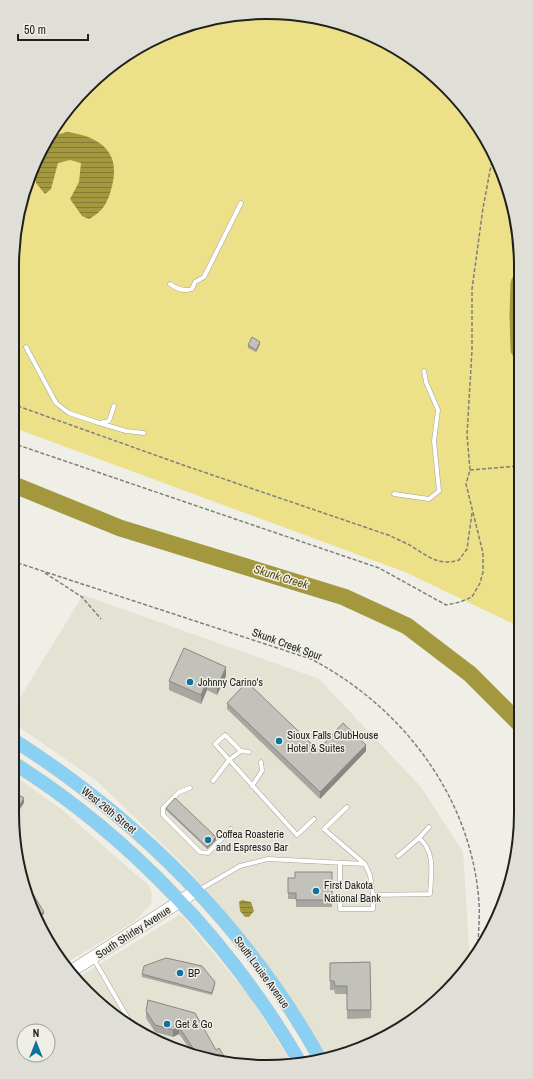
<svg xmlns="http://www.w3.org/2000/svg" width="533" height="1079" font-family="'Archivo Narrow',sans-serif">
  <defs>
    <pattern id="water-rules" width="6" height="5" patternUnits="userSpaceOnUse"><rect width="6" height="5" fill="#a4983f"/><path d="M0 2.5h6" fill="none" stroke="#857c34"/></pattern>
  </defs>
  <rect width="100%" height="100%" fill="#efeee7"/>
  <g fill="#e3e2d3">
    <path d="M83,595L319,679L421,787L463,852L470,960L447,992L379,1041L326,1057L314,1036L282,986L191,872L97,781L12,722V711Z"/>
    <path d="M12,774L61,809L149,886L152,895L151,904L135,921L63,965L26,895L12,812Z"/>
    <path d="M179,915L182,916L249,996L293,1065L217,1062L125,1024L76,979Z"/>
  </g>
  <path fill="#ece089" d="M283,13L379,38L422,65L469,112L502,169L519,234L520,627L405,572L12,427L13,250L38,154L99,75L184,26Z"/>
  <g fill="url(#water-rules)">
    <path d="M67,132C103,137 122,154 111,190C107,204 102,212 89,219L82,216L70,199L79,182L81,163L70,160L58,163L51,189L45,194L36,183L34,171L38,154L52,136Z"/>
    <path d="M242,900L251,902L254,911L249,917H245L240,911L239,902Z"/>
  </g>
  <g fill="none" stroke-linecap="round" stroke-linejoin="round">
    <g stroke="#a4983f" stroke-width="17">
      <path d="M519,283L518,315L519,350"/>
      <path d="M12,484L120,528L344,597L407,626L470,674L520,724"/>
    </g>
    <defs>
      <g id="lane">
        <path d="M170,284C177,289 184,292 192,289L195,282L204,277L241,203"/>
        <path d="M26,347L56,403L69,413L99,423L109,421L114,406"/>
        <path d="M99,423L126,431L144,433"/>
        <path d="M394,494L429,499L439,491L434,441L438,410L426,382L424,371"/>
        <path d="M241,751L225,735L215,744L297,835L314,819"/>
        <path d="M213,781L229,760L241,751L249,752"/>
        <path d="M252,786L262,771L261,762"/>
        <path d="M190,788L179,792L163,808V815L200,852L208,853L231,829"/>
        <path d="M347,807L324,829L365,864L370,875L373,895L430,894C431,874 436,852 419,838L398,856"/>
        <path d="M419,838L429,827"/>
        <path d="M340,864V886"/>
        <path d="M199,890L240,866L268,859L365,864"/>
        <path d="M340,898V909H373V895"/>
        <path d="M93,958L133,1027"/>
      </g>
      <path id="secondary" d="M70,972L196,891"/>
      <g id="primary">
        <path d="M12,739C137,818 248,928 320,1059"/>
        <path d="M12,762C130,836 231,943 301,1064"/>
      </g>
    </defs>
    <use href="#lane" stroke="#a4a39c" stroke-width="5"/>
    <use href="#secondary" stroke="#a4a39c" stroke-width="13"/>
    <use href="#primary" stroke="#cac9c9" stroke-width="14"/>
    <g stroke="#807f7a" stroke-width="1.5" stroke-dasharray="4 2" stroke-linecap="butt">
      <path d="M12,404L183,465L391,536C398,540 407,543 413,547C428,557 440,566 459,560L467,549L472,513"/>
      <path d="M12,443L379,568L446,605L460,602L472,597L480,583L483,572V553L466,484L470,470L467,435L472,350V289L483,208L493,155"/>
      <path d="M470,470L519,466"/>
      <path d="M12,561L311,659C403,707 472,798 479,903C480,918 478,934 478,949"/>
      <path d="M45,573L82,597L101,619"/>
    </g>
    <use href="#lane" stroke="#fff" stroke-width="4"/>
    <use href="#secondary" stroke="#fff" stroke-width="12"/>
    <use href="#primary" stroke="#89d0f2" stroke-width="13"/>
  </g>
  <g fill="#a7a6a0">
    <path d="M260,344L256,352L248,348V345Z"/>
    <path d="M226,676L217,695L207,690L201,704L169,690V681Z"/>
    <path d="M227,703L318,750L366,751L320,799L227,709Z"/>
    <path d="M166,808L216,840L207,849L166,810Z"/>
    <path d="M332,872V907H296V899H288V878H295Z"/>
    <path d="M370,962L371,1018L347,1019V994H335L334,990H330V963Z"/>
    <path d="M142,974L215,985L212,995L142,977Z"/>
    <path d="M148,1000L216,1050L225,1062H217L191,1051L179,1034L173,1037L155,1032L146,1018V1011Z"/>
  </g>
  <g fill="#888782">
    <path d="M260,342V344L256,352V350Z"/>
    <path d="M226,667V676L217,695V687Z"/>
    <path d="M207,682V690L201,704V695Z"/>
    <path d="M366,745V751L320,799V792Z"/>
    <path d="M24,798V803L14,818V814Z"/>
    <path d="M216,837V840L207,849V847Z"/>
    <path d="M44,912V914L38,918L37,916Z"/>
    <path d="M179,1027V1034L173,1037V1030Z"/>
    <path d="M225,1058V1062H222V1060Z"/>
  </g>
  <g fill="#c2c1ba" stroke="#888782">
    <path d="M252,337L260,342L256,350L248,345Z"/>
    <path d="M184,648L226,667L217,687L207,682L201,695L169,681Z"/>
    <path d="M247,682L318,750L343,723L366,745L320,792L227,703Z"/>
    <path d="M12,791L24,798L14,814L12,812Z"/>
    <path d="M175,798L216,837L207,847L166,808Z"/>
    <path d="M295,872H332V900H296V893H288V878H295Z"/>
    <path d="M23,878L44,912L37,916L26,895Z"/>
    <path d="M166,958L202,966L215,982L212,993L142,974L144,966Z"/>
    <path d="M370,962L371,1010H347V986H335L334,981H330V963Z"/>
    <path d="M148,1000L195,1013L216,1050L219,1048L225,1058L222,1060L223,1062H217L193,1052L195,1051L179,1027L173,1030L155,1025L146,1011Z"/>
  </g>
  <g fill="#0c739f" stroke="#efeee7" stroke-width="1.5">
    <circle cx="190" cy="682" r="4"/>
    <circle cx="279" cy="741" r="4"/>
    <circle cx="208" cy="840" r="4"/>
    <circle cx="316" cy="891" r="4"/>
    <circle cx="180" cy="973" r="4"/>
    <circle cx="167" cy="1024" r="4"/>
  </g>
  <g text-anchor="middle" stroke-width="3" stroke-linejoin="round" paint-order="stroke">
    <g font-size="11" fill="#21201e" stroke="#efeee7">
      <text transform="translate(287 644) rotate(20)" y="4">Skunk Creek Spur</text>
      <text transform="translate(109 810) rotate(39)" y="4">West 26th Street</text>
      <text transform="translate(133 932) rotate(-33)" y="4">South Shirley Avenue</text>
      <text transform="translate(262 972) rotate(54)" y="4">South Louise Avenue</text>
    </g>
    <g font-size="11" fill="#21201e" stroke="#efeee7" text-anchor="start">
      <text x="198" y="686">Johnny Carino's</text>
      <text x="287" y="739">Sioux Falls ClubHouse<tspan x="287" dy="13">Hotel &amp; Suites</tspan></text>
      <text x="216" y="838">Coffea Roasterie<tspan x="216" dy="13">and Espresso Bar</tspan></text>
      <text x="324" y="889">First Dakota<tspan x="324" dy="13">National Bank</tspan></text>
      <text x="188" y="977">BP</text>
      <text x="175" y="1028">Get &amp; Go</text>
    </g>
    <g font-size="12" font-style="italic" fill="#554c05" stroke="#efeee7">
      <text transform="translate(281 577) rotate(17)" y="4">Skunk Creek</text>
    </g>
  </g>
  <path d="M0 0H533V1079H0ZM266 19H267A247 247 0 0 1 514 266V813A247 247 0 0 1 267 1060H266A247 247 0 0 1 19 813V266A247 247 0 0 1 266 19Z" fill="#dfded7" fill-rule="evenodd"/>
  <path fill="none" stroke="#21201e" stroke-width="2" d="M266 19H267A247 247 0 0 1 514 266V813A247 247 0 0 1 267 1060H266A247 247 0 0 1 19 813V266A247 247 0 0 1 266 19Z"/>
  <g transform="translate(36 1043)"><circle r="19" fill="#efeee7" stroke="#9d9c97"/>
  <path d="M0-3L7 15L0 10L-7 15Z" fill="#0c739f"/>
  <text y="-6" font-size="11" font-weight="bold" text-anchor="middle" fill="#21201e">N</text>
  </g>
  <path d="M18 34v6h70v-6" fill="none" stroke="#21201e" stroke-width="2"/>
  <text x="24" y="34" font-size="12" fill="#21201e" stroke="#efeee7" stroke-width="3" paint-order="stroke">50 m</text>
</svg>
